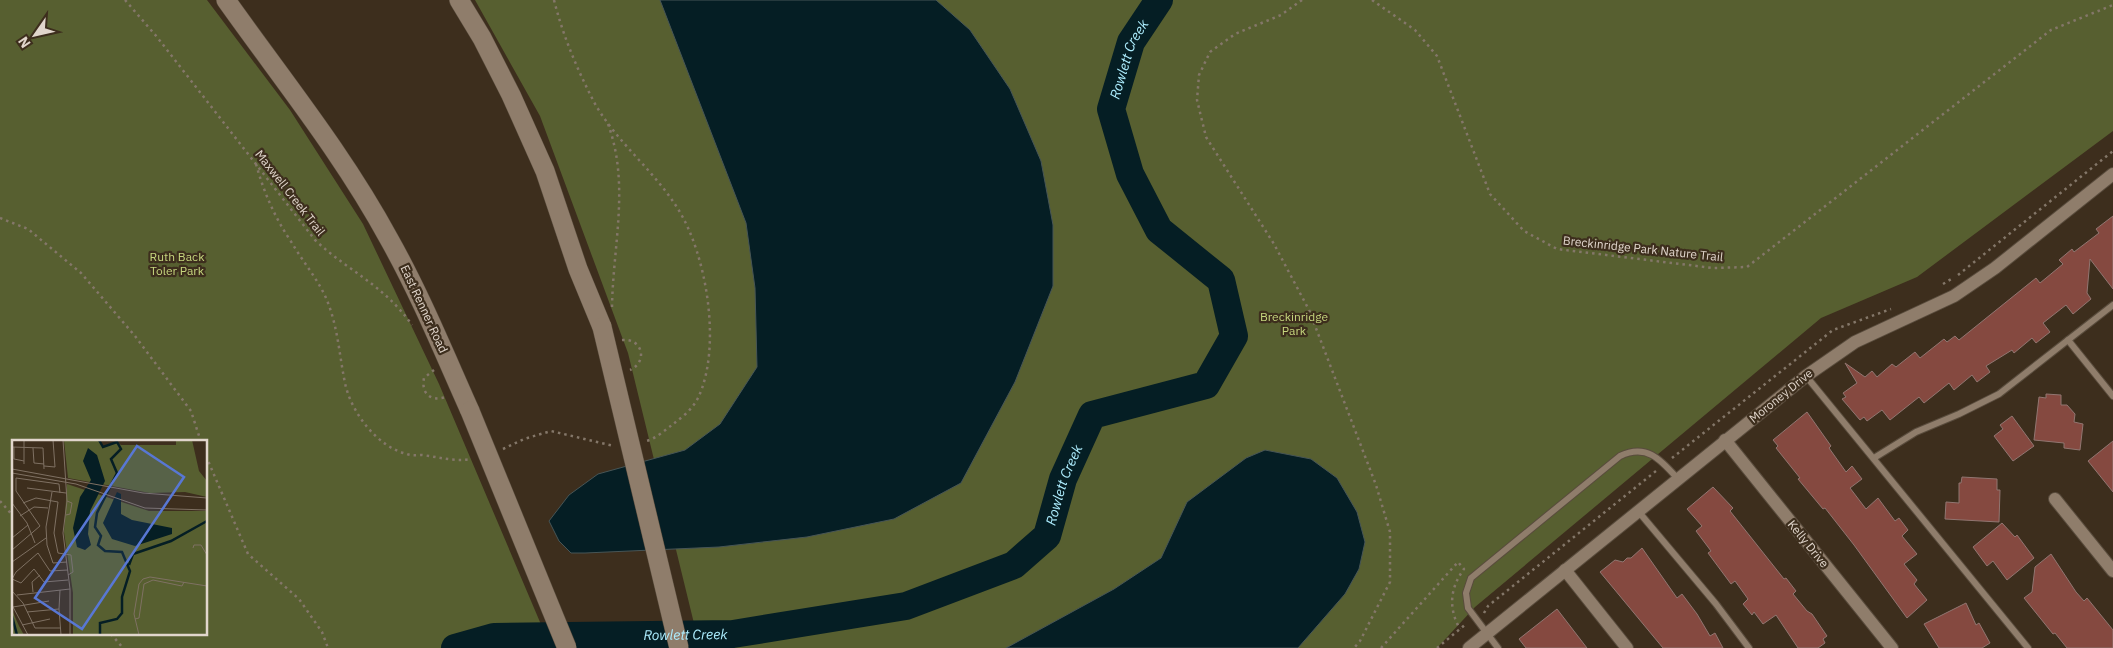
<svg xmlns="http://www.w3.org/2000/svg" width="2113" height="648" font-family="'IBM Plex Sans',sans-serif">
  <rect width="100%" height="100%" fill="#3d2e1d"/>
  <g fill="#575f30" fill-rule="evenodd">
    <path d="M0,0H207L290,110L363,224L439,384L551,648H0ZM14,442H206V634H14Z"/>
    <path d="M475,0H2113V131L1917,277L1821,318L1475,607L1437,648H700L628,353L540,116Z"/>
  </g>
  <g fill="#051e24" stroke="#475556">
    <path d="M660,0H936L970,30L1010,89L1041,161L1053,225V286L1015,382L961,483L894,519L807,537L719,547L585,553H571L559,541L549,521L569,495L598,474L685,450L720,424L757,367L755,288L746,223Z"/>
    <path d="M1265,450L1311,459L1337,478L1357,512L1365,542L1359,569L1345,594L1298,648H1006L1114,589L1161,558L1187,502L1246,458Z"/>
  </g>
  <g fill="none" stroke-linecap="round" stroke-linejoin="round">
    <path stroke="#051e24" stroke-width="28" id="s1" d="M455,648L494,637L733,634L906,606L1014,565L1047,536L1063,479L1092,415L1206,385L1234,336L1221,280L1159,230L1130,174L1111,109L1131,42L1159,0"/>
  </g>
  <g fill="#854940" stroke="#917671">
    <path d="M2113,216V289L2090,259L2087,293L2091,299L2073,314L2066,305L2043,323L2050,332L2036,343L2032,338L2014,353L2012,350L1986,366L1990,372L1977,382L1972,375L1954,390L1949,383L1924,403L1919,397L1890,420L1882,410L1867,421L1864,417L1860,420L1842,399L1846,397L1843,393L1857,383L1845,363L1865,377L1872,371L1877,377L1892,364L1896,367L1915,352L1920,358L1944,339L1947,342L1955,336L1959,340L2036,278L2040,283L2063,264L2059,260L2072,249L2074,252L2099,233L2096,229Z"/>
    <path d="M2046,394L2061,395V405H2067L2075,414L2074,422L2083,424L2080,450L2064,448V443L2034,440L2039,397L2046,398Z"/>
    <path d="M1807,412L1831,446L1829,448L1846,472L1852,466L1862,479L1850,488L1866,509L1878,498L1895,521L1899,518L1908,530L1902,536L1917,554L1904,564L1917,580L1914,584L1927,600L1907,618L1854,545L1825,508L1823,509L1798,479L1800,478L1776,448L1778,446L1773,440Z"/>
    <path d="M2012,416L2034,446L2013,461L1994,436L2003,429L2000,425Z"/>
    <path d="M2113,441V492L2088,461Z"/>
    <path d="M1962,477L1997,479V490H2000L1999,522L1945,519L1946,502L1959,503V483H1961Z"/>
    <path d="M1713,487L1733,508L1730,511L1784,579L1786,578L1796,591L1793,594L1807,611L1812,614L1827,636L1823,639L1825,643L1818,648H1798L1776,615L1763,624L1754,612L1752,615L1743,604L1748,599L1735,581L1731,584L1708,553L1711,551L1696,531L1702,526L1687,509Z"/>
    <path d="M2002,523L2015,537L2017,535L2034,558L2007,580L1993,561L1987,566L1973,547Z"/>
    <path d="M1642,548L1677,598L1682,594L1697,614L1710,636L1715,633L1723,648H1663L1600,572L1615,560L1623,562L1627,558H1631Z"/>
    <path d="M2051,554L2076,592L2084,601L2087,598L2113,630V648H2067L2055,633L2053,634L2024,598L2032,592L2035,567Z"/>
    <path d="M1966,603L1976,625L1979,623L1990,643L1982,648H1939L1924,624Z"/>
    <path d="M1557,609L1587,648H1526L1519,639Z"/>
  </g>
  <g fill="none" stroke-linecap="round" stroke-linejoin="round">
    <defs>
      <g id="lane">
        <path d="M2113,305L2068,340L2113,396"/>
        <path d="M1806,376L2028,648"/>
        <path d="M1874,458L1916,432L1959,414L1999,394L2068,340"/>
        <path d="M1638,511L1716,604L1749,648"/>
        <path d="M1498,648L1468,608L1466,593L1471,578L1620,456C1647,443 1661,460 1678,479"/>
      </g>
      <g id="street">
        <path d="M1725,440L1892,648"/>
        <path d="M2055,499L2113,571"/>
        <path d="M1565,570L1627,648"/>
        <path d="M1469,648L1806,376L1855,342L1954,296L1995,268L2113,174"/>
      </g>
      <g id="secondary">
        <path d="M226,0C282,79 343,154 389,239C420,294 444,353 470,411"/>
        <path d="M459,0L482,38L511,95L545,171L578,269L602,327"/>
      </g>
    </defs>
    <use href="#lane" stroke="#594c3d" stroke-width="8"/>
    <use href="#street" stroke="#594c3d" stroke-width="14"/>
    <use href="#secondary" stroke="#594c3d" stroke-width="20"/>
    <g stroke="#847769" stroke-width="2.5" stroke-dasharray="2.5 4" stroke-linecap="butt">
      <path d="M125,0L157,37L315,240C349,272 383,284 412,325"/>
      <path d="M554,0C563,36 577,69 594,102C616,142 654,170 678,209C707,255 722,348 698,398C692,410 681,418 672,425C664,431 655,439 646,441"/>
      <path d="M1302,0L1281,15L1235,34L1210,52L1199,75L1197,100L1206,137L1274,244L1309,310L1376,485L1390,532V582L1360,641L1354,648"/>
      <path d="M1372,0L1415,30L1437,56L1490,194L1524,231L1557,249L1713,268L1747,267L2051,30L2113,5"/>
      <path d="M608,124C630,184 613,245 612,307"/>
      <path d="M256,164C264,193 275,218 292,243C303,262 317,278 326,298C338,326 339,354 345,383C351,412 377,447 407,454C412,456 417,455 422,455C439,457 454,462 471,459"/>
      <path d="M0,218L28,229L81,273L135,336L191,411L201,442"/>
      <path d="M1958,275L2113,151"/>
      <path d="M1943,284L1953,278"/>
      <path d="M622,340C643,338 648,362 630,370"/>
      <path d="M434,370L424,378C421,393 430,402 446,397"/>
      <path d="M503,449L524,439L551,431L614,446"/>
      <path d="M206,456L248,554L299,599L322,632L328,648"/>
      <path d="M1672,458L1833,330L1891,309"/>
      <path d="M0,501L14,517"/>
      <path d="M1484,613L1488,606L1656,471"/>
      <path d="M111,634L123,648"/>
      <path d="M1381,648L1458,562L1464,569C1450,588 1448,608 1460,629"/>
      <path d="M1437,648L1466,624"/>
    </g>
    <use href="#lane" stroke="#8f7d6b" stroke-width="6"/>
    <use href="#street" stroke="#8f7d6b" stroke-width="12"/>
    <use href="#secondary" stroke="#8f7d6b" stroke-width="19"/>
    <defs>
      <g id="secondary-bridge">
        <path d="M602,327L679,648"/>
        <path d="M470,411L567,648"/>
      </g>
    </defs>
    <use href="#secondary-bridge" stroke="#594c3d" stroke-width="20" stroke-linecap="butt"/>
    <use href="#secondary-bridge" stroke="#8f7d6b" stroke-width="19"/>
  </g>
  <g text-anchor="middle" stroke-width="4.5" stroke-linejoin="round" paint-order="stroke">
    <g font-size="12" fill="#e1d6cc" stroke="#3d2e1d">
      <text transform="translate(290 193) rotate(52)" y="4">Maxwell Creek Trail</text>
      <text transform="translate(1643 249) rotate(6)" y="4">Breckinridge Park Nature Trail</text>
      <text transform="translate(424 309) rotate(65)" y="4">East Renner Road</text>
      <text transform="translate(1781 396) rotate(-39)" y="4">Moroney Drive</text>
      <text transform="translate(1808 544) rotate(51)" y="4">Kelly Drive</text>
    </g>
    <g font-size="12" fill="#c6d67e" stroke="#3d2e1d">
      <text x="177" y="261">Ruth Back<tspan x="177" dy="14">Toler Park</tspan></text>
      <text x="1294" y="321">Breckinridge<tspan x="1294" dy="14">Park</tspan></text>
    </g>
    <g font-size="14" font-style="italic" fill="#adedfe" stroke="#3d2e1d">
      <text dy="5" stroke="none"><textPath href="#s1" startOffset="1239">Rowlett Creek</textPath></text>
      <text dy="5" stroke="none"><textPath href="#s1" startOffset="668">Rowlett Creek</textPath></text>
      <text dy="5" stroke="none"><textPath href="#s1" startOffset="232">Rowlett Creek</textPath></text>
    </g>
  </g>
  <g transform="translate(12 440)">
    <rect width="195" height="195" fill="#3d2e1d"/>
    <path d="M52,0H87L91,7L105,2L109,5H164V0H180L187,31L195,41V57L173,52L138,53L56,38ZM55,44L137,71H195V195H61V153L52,92ZM0,170L7,186L12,195H0Z" fill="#575f30"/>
    <path d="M76,8L85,15L93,41L78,71L76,94L79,105L73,110L65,107L61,88L68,57L79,40L71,21ZM105,52L109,54V74L120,80L160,88V94L123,106L100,99L91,83Z" fill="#051e24"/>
    <path fill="none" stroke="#051e24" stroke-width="2.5" d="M87,0L91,7L105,2L109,9L99,19L105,33L85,73L83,87L89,96L86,105L93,111L110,112L118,131L110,157V173L105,179L88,183V195M117,125L121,114L159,101L195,81M0,176L5,195"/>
    <path fill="none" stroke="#7f7163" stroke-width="1" d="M12,0V24M51,0L55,61L51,93L58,149V195M0,7L31,8L32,29M2,7V19L12,21M21,8L22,23L32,24M32,26L43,27L41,0M0,29L131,53L195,58M0,33L64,44L133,68L195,70M15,48L54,53M40,52L34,87L35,105L41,123L55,122M0,63L15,83L23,103M11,63L24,58L46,62L42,93L46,113L59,115L61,132L56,135M54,75L58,74L60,63L55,61M8,76L22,67L36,68M0,98L16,85M181,108L182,105H189L195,115M0,110L28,86L4,51V38L47,44L48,53M0,122L34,98M0,139L4,132L26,113L38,131L56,130M0,139L9,143L22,129L32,142L56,140M0,151L11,163L23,188H49M21,152L20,142L28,135M5,155L58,149M0,165L16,195M1,167L37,161M47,169L48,150M15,172L47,169L49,195M123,179L127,178L132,144L141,140L170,146L172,142M10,185L38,179M127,195L122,174L127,144L131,139L138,137L195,146"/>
    <path fill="#5877d4" fill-opacity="0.15" stroke="#5877d4" stroke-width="2.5" d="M125,6L172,37L70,189L23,158Z"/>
    <rect width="195" height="195" fill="none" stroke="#e1d6cc" stroke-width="2.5"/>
  </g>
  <g transform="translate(35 35) rotate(236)" stroke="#3d2e1d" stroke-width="4" paint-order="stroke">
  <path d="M0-4L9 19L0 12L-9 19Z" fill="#e1d6cc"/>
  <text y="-8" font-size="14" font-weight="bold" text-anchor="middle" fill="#e1d6cc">N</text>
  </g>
</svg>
